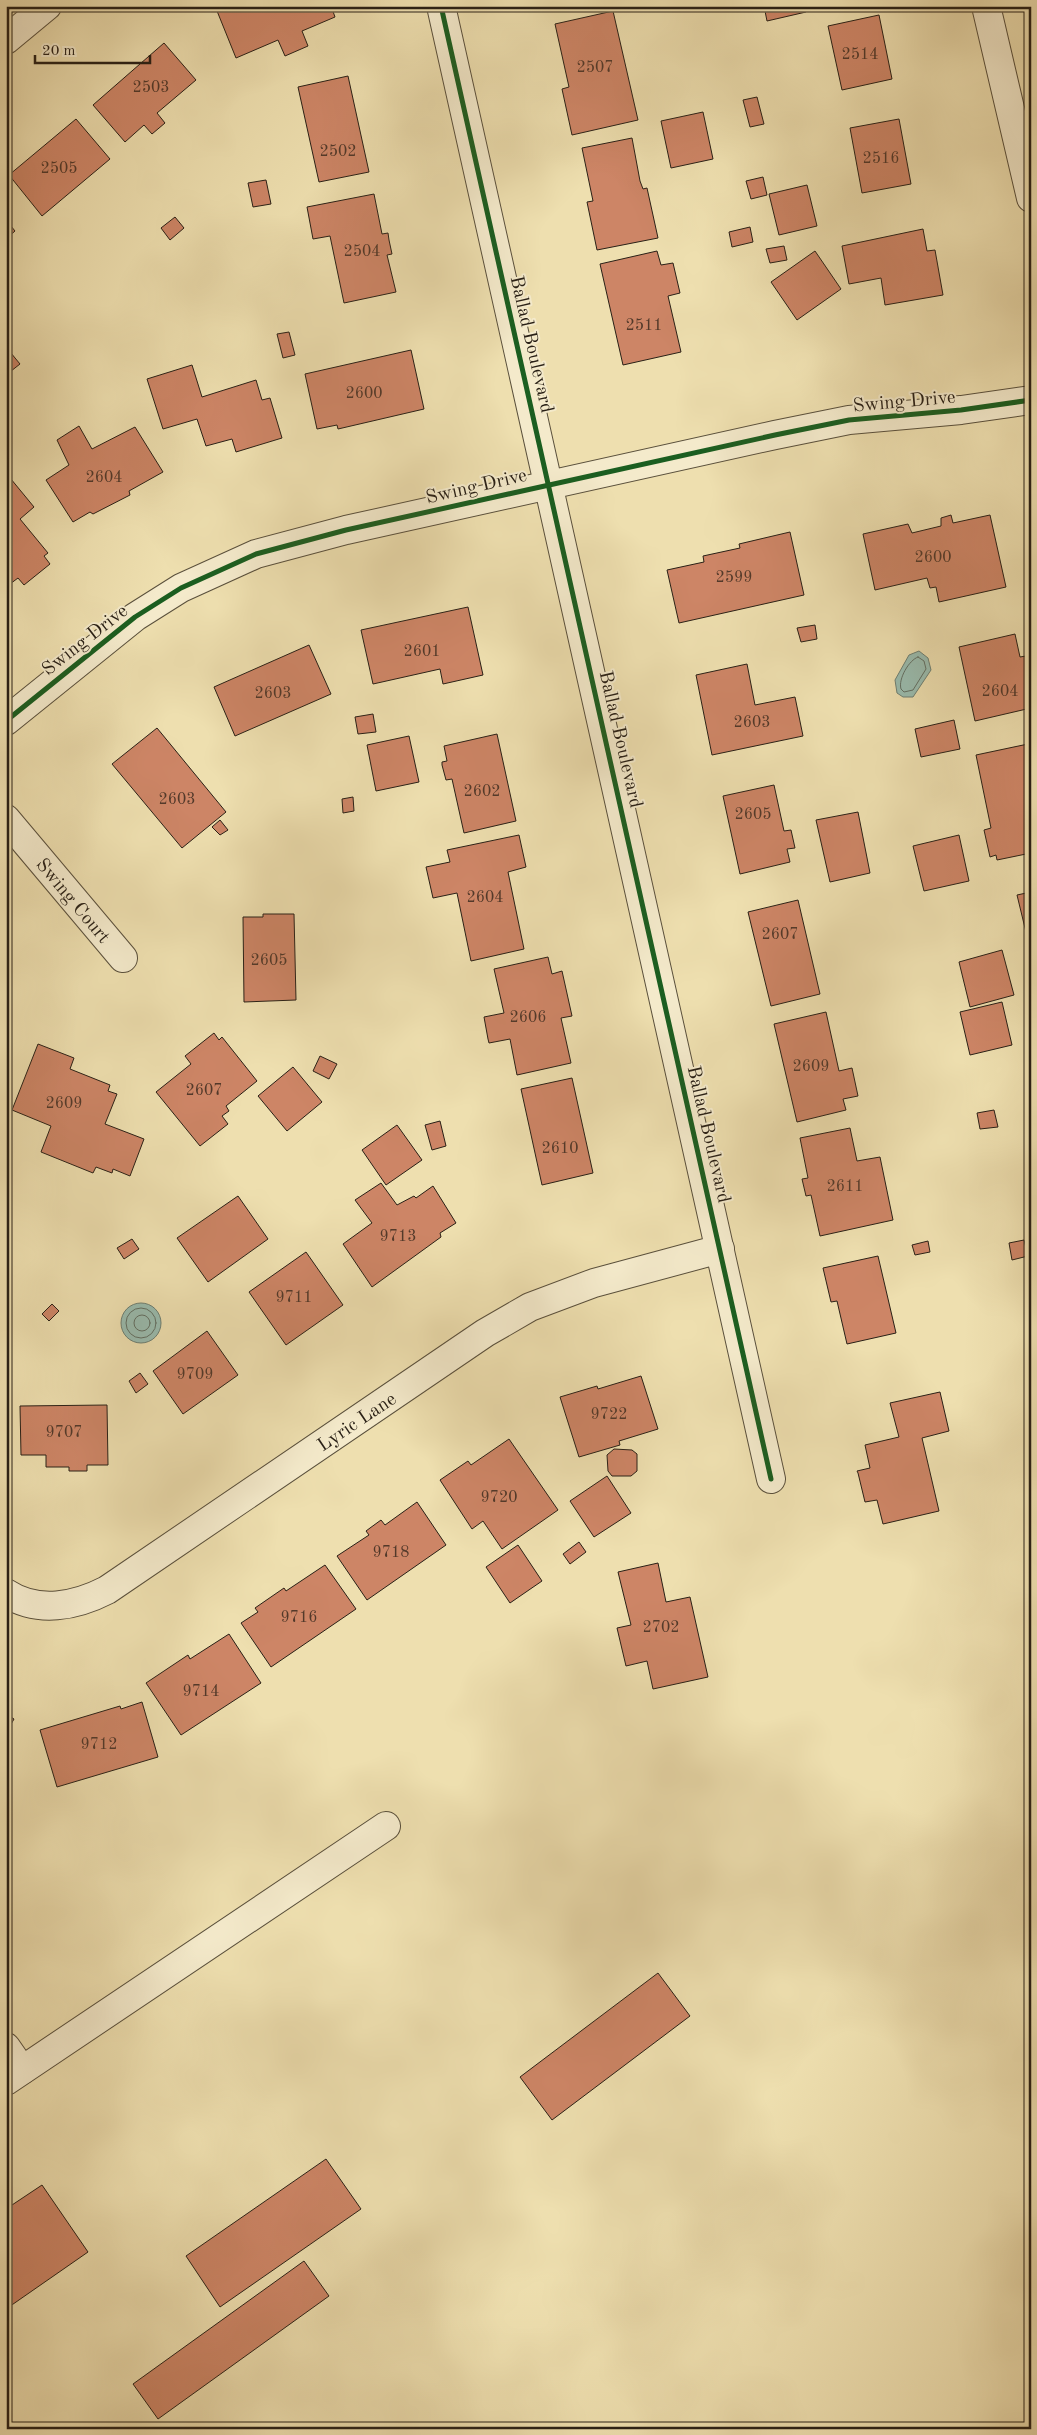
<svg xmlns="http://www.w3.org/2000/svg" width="1037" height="2435" font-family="'Old Standard TT',serif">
  <rect width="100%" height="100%" fill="#eedfaf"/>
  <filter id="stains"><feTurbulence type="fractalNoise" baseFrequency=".004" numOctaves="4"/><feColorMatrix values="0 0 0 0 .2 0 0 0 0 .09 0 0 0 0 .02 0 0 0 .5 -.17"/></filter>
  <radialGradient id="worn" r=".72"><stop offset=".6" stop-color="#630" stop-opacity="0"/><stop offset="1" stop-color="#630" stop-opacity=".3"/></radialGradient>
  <g fill="#99bcaf" stroke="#6c7e72">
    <path d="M919,651L928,658L931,670L913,697H903L897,693L895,680L909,655Z"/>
    <circle cx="141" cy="1323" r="20"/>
  </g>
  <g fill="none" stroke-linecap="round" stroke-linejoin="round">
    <g stroke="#616e62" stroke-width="1">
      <path d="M918,657L924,661L926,669L913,690L904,692L901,689C898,679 909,660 918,657Z"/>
      <circle cx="141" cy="1323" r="15"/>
      <circle cx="142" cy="1323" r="8"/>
    </g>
  </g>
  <g fill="#cd8566" stroke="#292016">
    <path d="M215,6H331L335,17L302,31L308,46L285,56L278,40L236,58Z"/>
    <path d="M764,6H805L806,12L767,21Z"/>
    <path d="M613,11L638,120L572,135L562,89L569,87L555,24Z"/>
    <path d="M879,15L892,79L842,90L828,26Z"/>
    <path d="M164,43L196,80L157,113L165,123L152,134L144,125L125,142L93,105Z"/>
    <path d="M348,76L369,172L319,182L298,87Z"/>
    <path d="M757,97L764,124L750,127L743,100Z"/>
    <path d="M703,112L713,159L671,168L661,121Z"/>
    <path d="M76,119L110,159L42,216L9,175Z"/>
    <path d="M899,119L911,184L862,193L850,128Z"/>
    <path d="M632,138L640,181L643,189L647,188L658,238L597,250L587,202L593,201L582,148Z"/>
    <path d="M763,177L767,195L751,199L746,181Z"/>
    <path d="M266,180L271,204L253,207L248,183Z"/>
    <path d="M807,185L817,226L779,235L769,194Z"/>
    <path d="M374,194L382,234L388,233L389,240L392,254L387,255L396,292L344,303L330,236L313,239L307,207Z"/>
    <path d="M175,217L184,228L170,240L161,228Z"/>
    <path d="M6,220L15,231L6,239Z"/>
    <path d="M750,227L753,242L732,247L729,232Z"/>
    <path d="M923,229L927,251L935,250L943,295L885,305L881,278L849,284L842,246Z"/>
    <path d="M784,246L787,260L770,263L766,249Z"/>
    <path d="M657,251L661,265L673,263L680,293L668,296L681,352L623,365L600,264Z"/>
    <path d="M815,251L841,289L797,320L771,282Z"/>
    <path d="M289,332L295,355L283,358L277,334Z"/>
    <path d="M6,347L20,364L6,375Z"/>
    <path d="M411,350L424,409L338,429L337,425L317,429L305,374Z"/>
    <path d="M192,365L202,397L256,380L262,400L270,398L282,438L236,452L232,439L206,446L197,419L163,429L147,379Z"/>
    <path d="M79,426L92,449L135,427L163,472L129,491L130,495L93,514L90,512L73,522L46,480L69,465L57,440Z"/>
    <path d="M6,473L34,507L20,519L48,553L44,556L50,564L24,585L18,578L6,587Z"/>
    <path d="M951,515L953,523L990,515L1006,587L939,602L936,587L930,588L927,578L875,590L863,534L908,524L912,533L941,526V518Z"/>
    <path d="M790,532L804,595L679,623L667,570L704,562L703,556L740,548L739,544Z"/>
    <path d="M468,607L483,675L443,684L440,669L373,684L361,630Z"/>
    <path d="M815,625L817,639L801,642L797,628Z"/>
    <path d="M1015,634L1020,657L1026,656L1031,676V708L975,721L959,647Z"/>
    <path d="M309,645L331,694L235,736L214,687Z"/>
    <path d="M747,664L755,705L795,697L803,736L712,755L696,675Z"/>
    <path d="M373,714L376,732L358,734L355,717Z"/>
    <path d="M954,720L960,749L921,757L915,729Z"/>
    <path d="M157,728L226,812L182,848L112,764Z"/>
    <path d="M497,734L516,821L464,833L452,779L446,780L442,765V762L447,761L444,746Z"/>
    <path d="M409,736L419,782L376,791L367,745Z"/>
    <path d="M1028,744L1031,757V853L997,860L996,855L990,857L984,830L991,828L976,755Z"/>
    <path d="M774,785L784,831L791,830L795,848L787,849L790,862L740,874L723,796Z"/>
    <path d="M353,797L354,811L343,813L342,799Z"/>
    <path d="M858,812L870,873L830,882L816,820Z"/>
    <path d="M220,820L228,830L220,835L212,827Z"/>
    <path d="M519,835L526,867L508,872L524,949L471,961L457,893L433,898L426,867L450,862L447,850Z"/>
    <path d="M959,835L969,881L924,891L913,846Z"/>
    <path d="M1031,892V953L1017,895Z"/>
    <path d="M798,900L820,994L771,1006L748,912Z"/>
    <path d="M263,914H294L296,1000L244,1002L243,917H263Z"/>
    <path d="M1002,950L1014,995L970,1007L959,962Z"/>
    <path d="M548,957L552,974L562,971L572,1016L561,1018L571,1063L517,1075L510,1039L489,1043L488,1039L484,1017L504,1013L494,969Z"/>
    <path d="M1002,1002L1012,1045L970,1055L960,1012Z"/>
    <path d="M826,1012L839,1071L852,1068L858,1096L843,1099L846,1110L797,1122L774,1024Z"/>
    <path d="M214,1033L219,1040L222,1037L257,1081L226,1106L229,1111L222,1116L228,1124L200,1146L156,1092L191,1064L185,1056Z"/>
    <path d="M38,1044L74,1058L70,1069L110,1085L108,1091L117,1094L105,1124L144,1139L130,1176L113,1169L112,1173L96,1167L93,1173L41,1152L51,1126L12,1110Z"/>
    <path d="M320,1056L337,1064L329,1079L313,1071Z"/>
    <path d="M293,1067L322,1102L287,1131L258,1096Z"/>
    <path d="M572,1078L593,1173L542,1185L521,1089Z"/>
    <path d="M994,1110L998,1127L980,1129L977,1113Z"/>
    <path d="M440,1121L446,1146L432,1150L425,1125Z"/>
    <path d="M397,1125L422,1160L386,1185L362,1150Z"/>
    <path d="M850,1128L857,1161L880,1157L893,1220L820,1236L811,1195L806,1196L802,1179L808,1178L800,1138Z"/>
    <path d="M381,1183L397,1205L414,1196L416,1198L433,1186L456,1223L440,1233L441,1237L372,1287L343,1244L372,1223L355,1200Z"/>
    <path d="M238,1196L268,1239L208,1282L177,1238Z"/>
    <path d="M132,1239L139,1249L124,1259L117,1248Z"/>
    <path d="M1024,1240L1028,1256L1012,1260L1009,1243Z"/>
    <path d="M928,1241L930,1252L915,1255L912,1245Z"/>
    <path d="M306,1252L343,1305L286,1345L249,1292Z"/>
    <path d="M878,1256L896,1333L847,1344L837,1301L831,1302L823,1268Z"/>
    <path d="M52,1304L59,1311L49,1321L42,1314Z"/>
    <path d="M207,1331L238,1375L183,1414L153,1371Z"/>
    <path d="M140,1373L148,1384L136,1393L129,1381Z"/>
    <path d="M641,1376L658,1429L619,1441L620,1445L579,1457L560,1397L597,1386L598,1389Z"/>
    <path d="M940,1392L949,1431L922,1438L939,1511L883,1524L877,1500L865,1502L858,1473L857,1471L870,1468L865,1445L899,1437L890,1403Z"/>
    <path d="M107,1405L108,1465H87V1471H69V1467H46V1455H21L20,1406Z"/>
    <path d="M509,1439L558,1510L502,1549L483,1521L472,1529L440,1480L468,1461L471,1465Z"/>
    <path d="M614,1449L632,1450L637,1454V1471L631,1476H612L608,1471L607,1455Z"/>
    <path d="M607,1476L631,1513L594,1537L570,1501Z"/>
    <path d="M417,1502L446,1545L367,1600L337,1556L369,1535L366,1531L370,1528L381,1520L385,1525Z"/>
    <path d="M579,1542L586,1552L570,1564L563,1554Z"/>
    <path d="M518,1545L542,1581L510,1603L486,1567Z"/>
    <path d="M658,1563L666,1602L690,1597L708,1677L653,1689L647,1661L626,1666L617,1628L631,1625L618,1572Z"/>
    <path d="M325,1565L356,1609L271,1667L241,1623L258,1612L255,1608L284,1588L286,1591Z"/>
    <path d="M229,1634L261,1683L181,1735L146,1683L188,1655L190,1659Z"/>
    <path d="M142,1702L158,1757L57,1787L40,1730L120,1706L121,1709Z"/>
    <path d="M6,1714L14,1719L6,1733Z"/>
    <path d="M658,1973L690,2016L552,2120L520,2077Z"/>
    <path d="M326,2159L361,2209L220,2307L186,2256Z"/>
    <path d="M42,2185L88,2252L6,2309V2209Z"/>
    <path d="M304,2261L329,2296L158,2419L133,2384Z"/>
  </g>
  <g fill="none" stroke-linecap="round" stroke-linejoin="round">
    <defs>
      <g id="minor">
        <path d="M441,6L771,1479"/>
        <path d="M986,6L1031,198"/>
        <path d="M6,40L47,6"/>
        <path d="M6,721L135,617L181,588L256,554L346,530L775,435L849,420L961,410L1031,400"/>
        <path d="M6,819L123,958"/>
        <path d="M6,1593C38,1614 76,1606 107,1590L485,1333L530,1307L594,1283L720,1249"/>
        <path d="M6,2047L22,2070"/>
        <path d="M6,2081L386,1826"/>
      </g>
    </defs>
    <use href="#minor" stroke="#5a503c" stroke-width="30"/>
    <use href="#minor" stroke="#f4eacb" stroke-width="28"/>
    <defs>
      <g id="cycleway">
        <path d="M441,6L771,1479"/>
        <path d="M6,721L135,617L181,588L256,554L346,530L775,435L849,420L961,410L1031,400"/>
      </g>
    </defs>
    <use href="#cycleway" stroke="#f4eacb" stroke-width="8"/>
    <use href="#cycleway" stroke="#1b5e20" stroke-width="5"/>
  </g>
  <g text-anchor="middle" stroke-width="4" stroke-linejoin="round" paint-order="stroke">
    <g font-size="16" fill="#52392a">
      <text x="860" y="59">2514</text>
      <text x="595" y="72">2507</text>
      <text x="151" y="92">2503</text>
      <text x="338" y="156">2502</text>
      <text x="881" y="163">2516</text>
      <text x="59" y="173">2505</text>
      <text x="362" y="256">2504</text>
      <text x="644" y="330">2511</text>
      <text x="364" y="398">2600</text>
      <text x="104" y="482">2604</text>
      <text x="933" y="562">2600</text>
      <text x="734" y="582">2599</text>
      <text x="422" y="656">2601</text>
      <text x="1000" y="696">2604</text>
      <text x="273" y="698">2603</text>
      <text x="752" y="727">2603</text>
      <text x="482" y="796">2602</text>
      <text x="177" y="804">2603</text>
      <text x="753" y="819">2605</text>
      <text x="485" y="902">2604</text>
      <text x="780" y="939">2607</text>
      <text x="269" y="965">2605</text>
      <text x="528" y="1022">2606</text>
      <text x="811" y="1071">2609</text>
      <text x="204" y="1095">2607</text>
      <text x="64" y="1108">2609</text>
      <text x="560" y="1153">2610</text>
      <text x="845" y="1191">2611</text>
      <text x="398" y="1241">9713</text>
      <text x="294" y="1302">9711</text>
      <text x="195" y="1379">9709</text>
      <text x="609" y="1419">9722</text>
      <text x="64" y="1437">9707</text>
      <text x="499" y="1502">9720</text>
      <text x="391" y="1557">9718</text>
      <text x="299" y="1622">9716</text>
      <text x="661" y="1632">2702</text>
      <text x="201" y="1696">9714</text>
      <text x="99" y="1749">9712</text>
    </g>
    <g font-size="19" fill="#292016" stroke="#f4eacb">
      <text transform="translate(533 344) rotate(77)" y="7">Ballad Boulevard</text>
      <text transform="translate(904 400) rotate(-5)" y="7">Swing Drive</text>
      <text transform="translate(476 485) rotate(-13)" y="7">Swing Drive</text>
      <text transform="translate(84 639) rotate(-38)" y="7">Swing Drive</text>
      <text transform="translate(622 739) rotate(77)" y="7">Ballad Boulevard</text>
      <text transform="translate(74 900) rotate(50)" y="7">Swing Court</text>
      <text transform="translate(710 1134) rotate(77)" y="7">Ballad Boulevard</text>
      <text transform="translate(356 1421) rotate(-34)" y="7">Lyric Lane</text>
    </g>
  </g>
  <rect width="1037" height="2435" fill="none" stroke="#eedfaf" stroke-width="25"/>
  <rect x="8" y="8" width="1022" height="2420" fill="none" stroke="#292016" stroke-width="2.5"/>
  <rect x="12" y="12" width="1012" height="2410" fill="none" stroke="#292016"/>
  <path d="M35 55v8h115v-8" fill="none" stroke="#292016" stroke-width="2.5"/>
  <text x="42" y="55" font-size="15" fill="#292016" stroke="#f4eacb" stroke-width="4" paint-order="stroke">20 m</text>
  <rect width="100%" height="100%" filter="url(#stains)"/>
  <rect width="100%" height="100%" fill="url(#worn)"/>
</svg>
